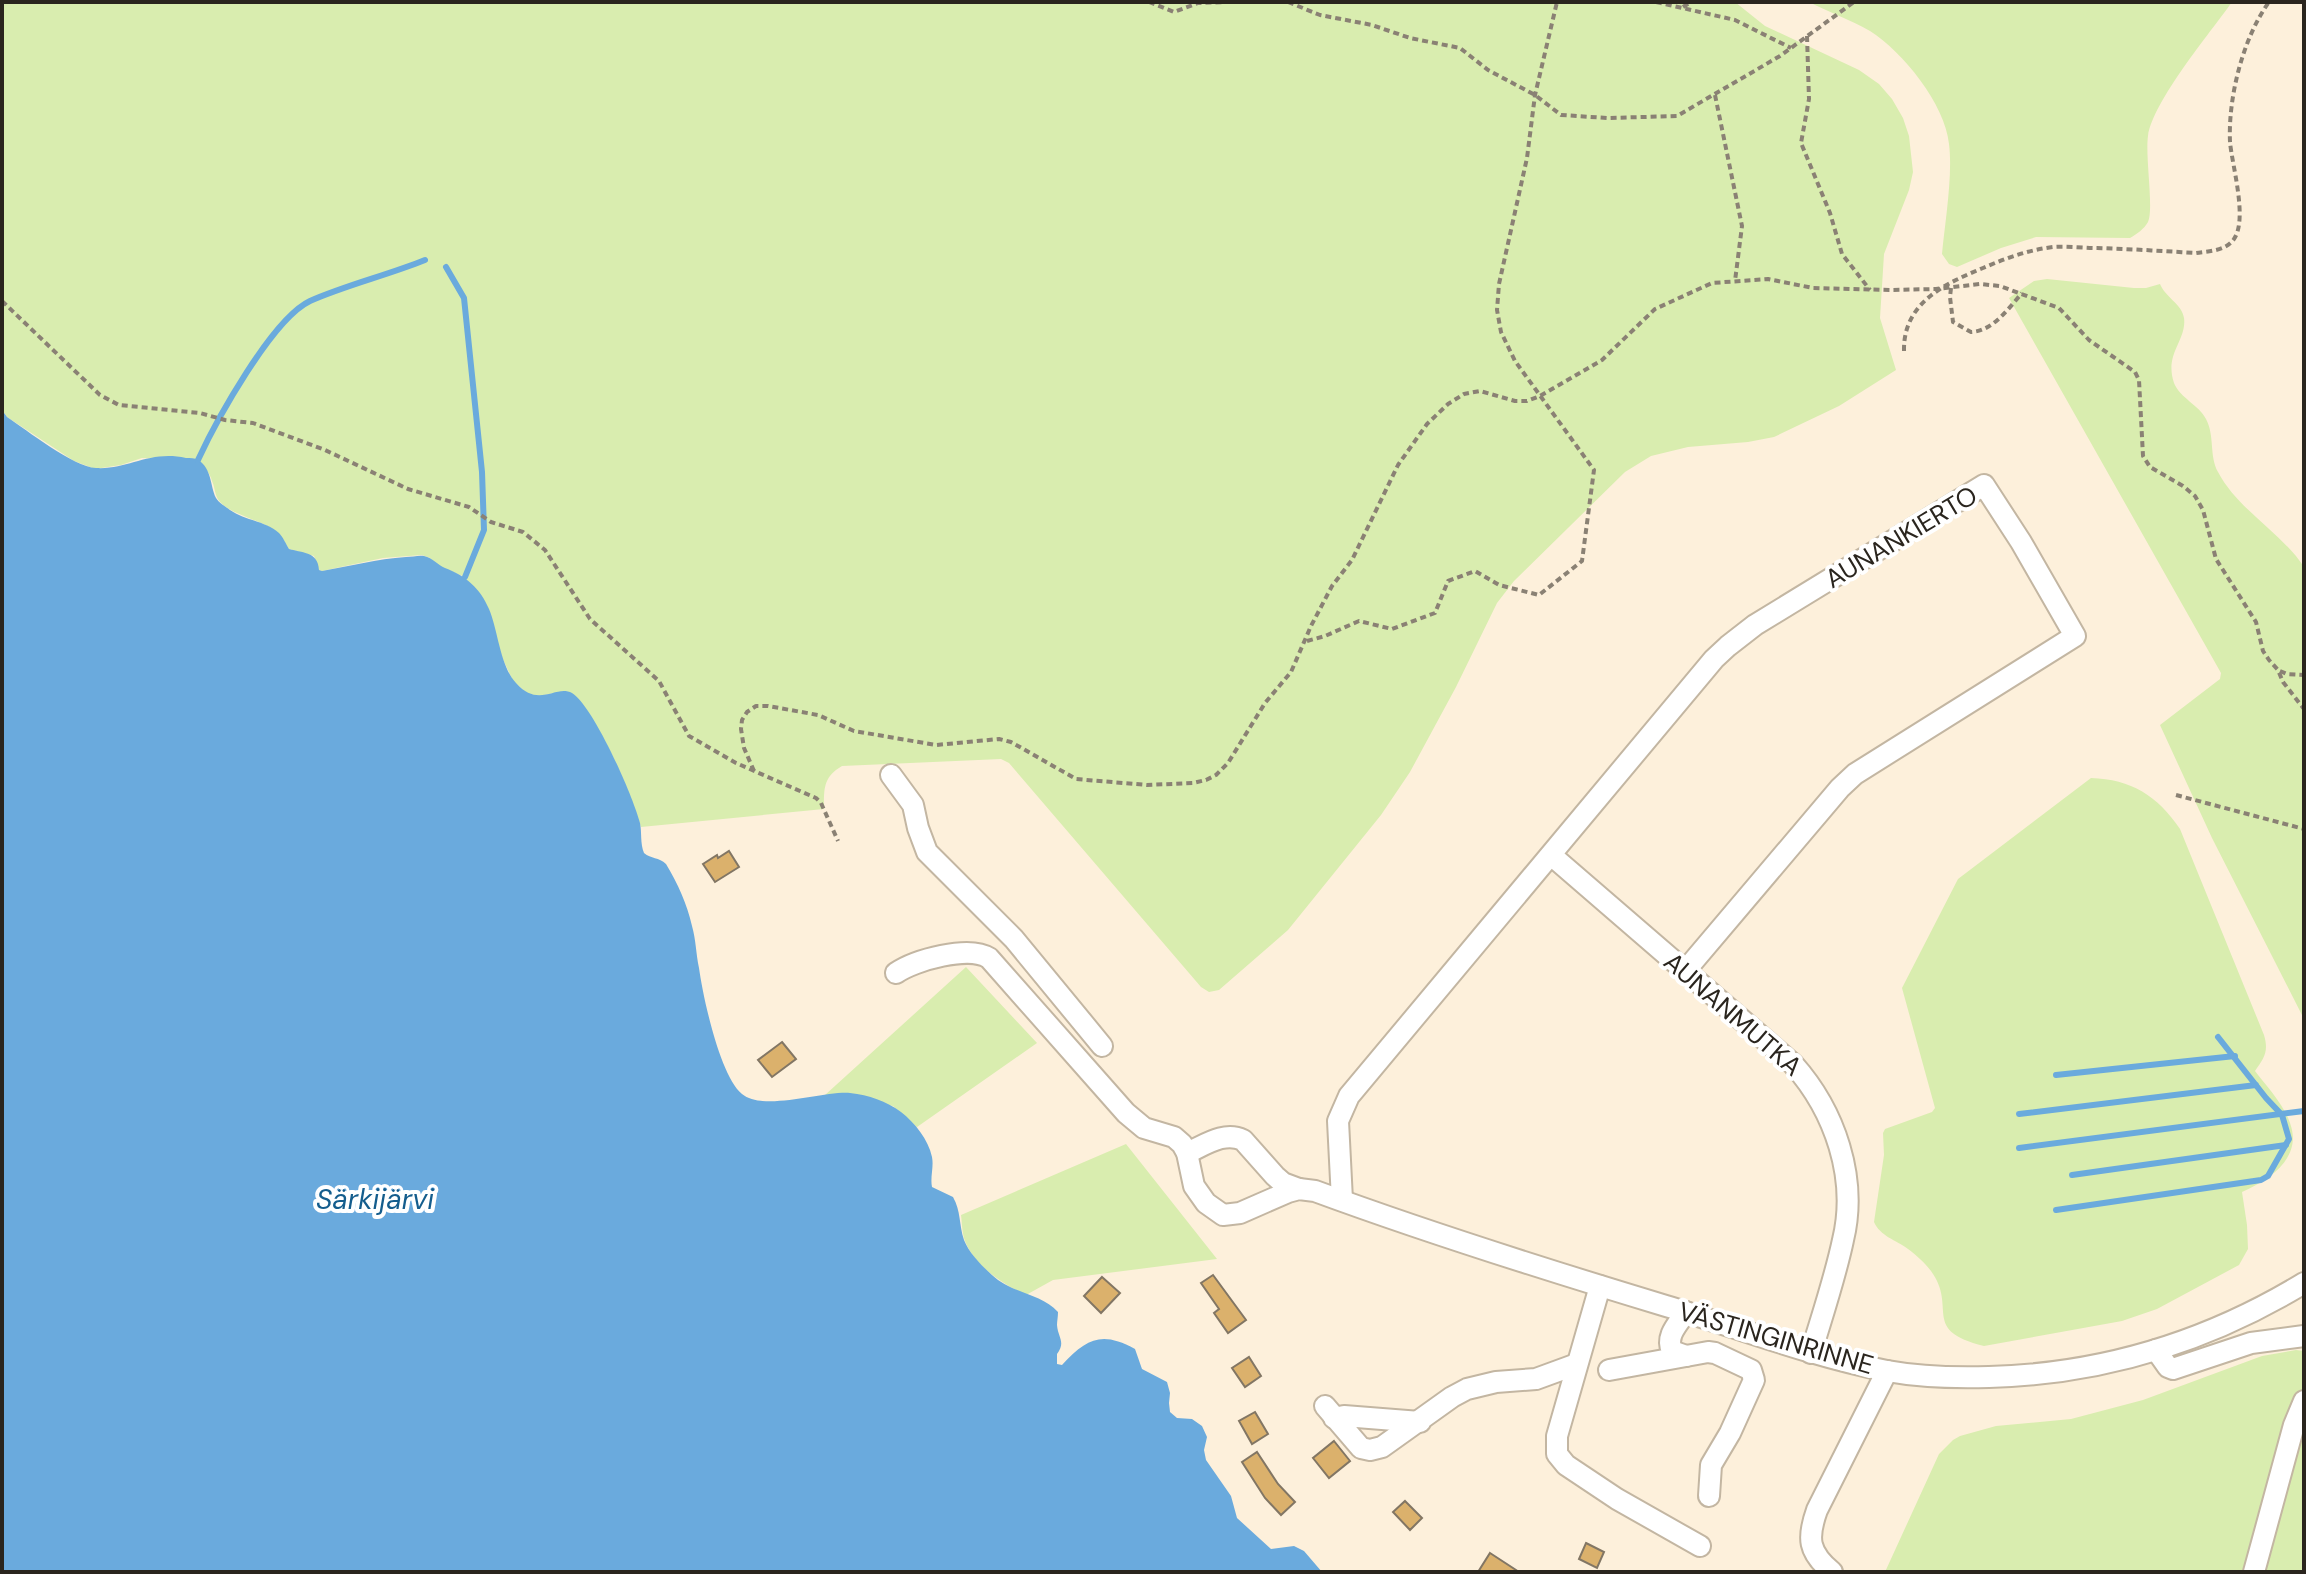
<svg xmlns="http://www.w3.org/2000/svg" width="2306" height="1574" font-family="'DM Sans',sans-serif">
  <rect width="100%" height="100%" fill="#fdf0db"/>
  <g fill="#d9edaf">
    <path d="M2,2H1735L1765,26L1859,70L1879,84L1892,99L1903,118L1909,136L1913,172L1909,190L1884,254L1880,318L1896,370L1839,406L1774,437L1748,442L1688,447L1651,456L1625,472L1514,581L1497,603L1456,687L1410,772L1381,815L1288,930L1219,990L1209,992L1201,987L1009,763L1001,759L842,766C823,777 824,789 824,809L641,827C632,797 594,702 565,691L539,696L528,694L513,681L465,577L440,567L430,558L422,555L383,558L322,571L319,570L314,556L289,549C286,545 285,541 282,538C270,521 238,518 222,504C214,497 216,490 212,481C210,473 204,466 198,460L142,458L121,465L95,469L74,461L7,417L2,410Z"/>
    <path d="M1809,2H2232C2210,33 2153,101 2148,136C2145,157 2154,209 2148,222C2144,229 2137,234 2130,238L2036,237L2001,248L1957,267L1949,264L1942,254C1945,222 1953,175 1949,144C1945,104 1903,52 1870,31C1851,20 1829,12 1809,2Z"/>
    <path d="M2047,279L2134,288H2146L2160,284C2165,297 2182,304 2184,318C2187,340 2164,354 2174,383C2180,398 2199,405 2206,419C2215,436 2209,456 2218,472C2238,510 2281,532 2304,567V1019L2212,838L2160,725L2220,679L2221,673L2009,298L2034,281Z"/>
    <path d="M2091,778C2131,779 2158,796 2180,829L2264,1035C2269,1052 2264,1058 2255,1071C2267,1087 2283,1103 2290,1123C2303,1158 2269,1180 2242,1192L2247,1225L2248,1249L2239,1265L2157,1309L2122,1321L1984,1346C1920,1330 1958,1308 1931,1271C1925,1263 1916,1255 1908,1249C1896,1240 1880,1236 1874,1222L1884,1155L1883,1133L1885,1129L1932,1112L1935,1108L1902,988L1958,879Z"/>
    <path d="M966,967L1037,1043L917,1127L893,1106L825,1095Z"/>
    <path d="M1126,1144L1217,1259L1053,1280L1026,1295C1002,1284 975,1266 965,1241C962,1233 962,1223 961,1215Z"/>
    <path d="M2296,1350L2304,1351V1388L2291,1419L2251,1572H1885L1939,1454L1953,1440L1960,1436L1996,1426L2071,1419L2143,1400L2262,1356Z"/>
    <path d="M2304,1415V1572H2263Z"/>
  </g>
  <path fill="#6aaadd" d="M2,410L7,417C27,430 73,467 96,468C128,470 149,450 186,458C190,458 195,458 198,460C212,468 210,486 216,498C219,503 225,506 230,510C244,520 265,521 279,533C283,537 286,544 289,549C304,553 318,552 319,570L322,571C350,566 377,559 406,557C412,557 419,555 424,556C433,558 438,565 445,568C466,576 480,588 489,609C498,630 500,666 516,683C539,709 556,684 572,693C594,707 633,796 640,823C642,833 640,843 644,853C651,859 659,857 666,864C678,884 687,904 692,926C696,940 696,954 699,968C703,997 720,1076 742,1094C764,1112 822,1091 850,1093C869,1095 886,1101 901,1112C915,1123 928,1139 932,1157C934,1167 930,1177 932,1187L953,1197C961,1211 959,1225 964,1240C969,1253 982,1266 992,1275C1012,1294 1041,1293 1058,1312C1058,1317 1057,1321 1057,1325C1058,1338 1066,1342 1057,1354V1364L1062,1365C1087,1338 1102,1331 1135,1349L1142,1369L1167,1382L1170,1393L1169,1403L1170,1412L1177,1418L1192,1419L1202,1426L1207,1437L1204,1450L1206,1460L1231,1496L1237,1518L1271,1549L1294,1546L1304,1551L1322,1572H2Z"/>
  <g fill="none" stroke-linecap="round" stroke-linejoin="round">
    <g stroke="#6aaadd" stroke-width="6">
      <path d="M446,267L464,298L482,472L484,530L465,577"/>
      <path d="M198,460C216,421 272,319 310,301C346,285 388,275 425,260"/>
      <path d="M2056,1075L2235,1056"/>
      <path d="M2019,1114L2256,1085"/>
      <path d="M2019,1148L2304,1111"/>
      <path d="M2072,1175L2286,1145"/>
      <path d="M2056,1210L2261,1180L2268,1176L2289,1139L2282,1115L2266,1098L2218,1037"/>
    </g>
  </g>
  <g fill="#dbb16c" stroke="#827664" stroke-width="2">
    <path d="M729,851L739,867L715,882L703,864L717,855L718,858Z"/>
    <path d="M782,1042L796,1059L772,1077L758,1060Z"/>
    <path d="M1213,1275L1246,1320L1228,1333L1214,1313L1219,1309L1201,1283Z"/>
    <path d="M1102,1277L1120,1293L1101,1313L1084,1296Z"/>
    <path d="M1249,1357L1261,1376L1245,1387L1232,1368Z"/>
    <path d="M1255,1412L1268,1434L1252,1444L1239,1421Z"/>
    <path d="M1334,1441L1350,1461L1329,1478L1313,1458Z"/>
    <path d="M1257,1452L1278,1484L1295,1502L1281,1515L1265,1498L1242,1462Z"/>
    <path d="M1405,1501L1422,1518L1410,1530L1393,1512Z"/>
    <path d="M1586,1543L1604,1552L1597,1568L1579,1559Z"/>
    <path d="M1490,1553L1519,1572H1478Z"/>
  </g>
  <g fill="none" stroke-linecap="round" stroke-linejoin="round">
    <defs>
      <g id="minor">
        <path d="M891,775L913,805L918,828L927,852L1014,939L1102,1046"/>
        <path d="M1551,855L1793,1064C1835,1111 1858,1178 1843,1240C1835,1278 1822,1316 1811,1353"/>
        <path d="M896,973C915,960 969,945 989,958L1126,1113L1144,1128L1174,1137L1182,1144L1187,1153L1194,1186L1206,1203L1223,1215L1240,1213L1288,1192L1299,1189L1315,1191C1429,1233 1550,1271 1666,1306C1739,1328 1811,1356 1887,1371C1920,1377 1955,1378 1989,1377C2102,1374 2207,1342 2304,1283"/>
        <path d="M1187,1153C1205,1145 1224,1131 1243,1140L1275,1176L1283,1183L1299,1189"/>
        <path d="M1342,1200L1338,1121L1349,1096L1714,659L1728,646L1755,625L1984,485L2021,542L2075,636L1855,774L1840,788L1685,971"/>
        <path d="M1600,1286L1557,1436V1454L1566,1465L1617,1499L1700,1546"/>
        <path d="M2156,1350L2168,1367L2173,1369L2251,1343L2304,1336"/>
        <path d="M1686,1356L1672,1351C1665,1336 1678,1324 1686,1312"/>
        <path d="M1609,1370L1708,1352L1715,1353L1751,1370L1754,1380L1730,1433L1711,1465L1709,1496"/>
        <path d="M1325,1406L1361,1448L1370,1450L1382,1447L1452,1397L1467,1389L1496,1382L1536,1379L1577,1364"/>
        <path d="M1334,1418L1344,1416L1420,1422"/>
        <path d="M1832,1572C1808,1552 1807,1538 1817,1510L1887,1371"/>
        <path d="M2254,1572L2294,1425L2304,1401"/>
      </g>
    </defs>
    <use href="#minor" stroke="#c3b6a2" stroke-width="24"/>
    <g stroke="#8a8174" stroke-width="4" stroke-dasharray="6 4" stroke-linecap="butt">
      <path d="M1149,2L1174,12L1198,3L1227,2"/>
      <path d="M1288,2L1320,15L1372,25L1410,38L1460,48L1488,70L1535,95L1561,115L1608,118L1677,116L1780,56L1854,2"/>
      <path d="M1656,2L1735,20L1791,48"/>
      <path d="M1683,7L1691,2"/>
      <path d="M1807,36L1809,99L1801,143L1830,213L1842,254L1870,290"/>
      <path d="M1715,95L1742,226L1735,281"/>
      <path d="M1951,288L1950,297L1953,322L1971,332C1993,331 2008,309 2022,293"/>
      <path d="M2,301L100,395L119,405L200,413L225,420L253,423L325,450L408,489L469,507L491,522L523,532L545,550L590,619L659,681L689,736L736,763L816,798L821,803L838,841"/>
      <path d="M1904,351C1903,303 1944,284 1983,268C2006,258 2028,250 2053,247C2068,246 2083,248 2097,248C2130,249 2163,251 2196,253C2209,251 2226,251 2234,239C2248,219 2232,165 2230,142C2228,97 2243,38 2269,2"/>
      <path d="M1307,641L1325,636L1359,621L1392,629L1435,613L1448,581L1475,571L1499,585L1539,595L1582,561L1594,470L1515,361L1501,332L1497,310L1499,284L1527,158L1535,95L1557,2"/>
      <path d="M2280,671L2287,674L2304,675"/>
      <path d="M754,771L744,748L741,729L742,720L747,712L756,706H768L818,715L854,731L936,745L999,739L1011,742L1076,779L1147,785L1193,783L1206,780L1216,775L1228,763L1265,703L1291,672L1311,626L1332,586L1352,560L1398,465L1427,424L1448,404L1464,394L1480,391L1515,401H1527L1540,396L1602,360L1655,309L1712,283L1768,279L1813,288L1891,290L1936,289L1980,284L2000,286L2059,308L2089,340L2135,372L2139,380L2143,456L2150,467L2183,486L2195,496L2203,510L2216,559L2256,622L2263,651L2269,660L2278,670L2283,682L2304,709"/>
      <path d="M2176,795L2304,829"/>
    </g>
    <use href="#minor" stroke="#fff" stroke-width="20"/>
  </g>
  <g text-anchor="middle" stroke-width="8" stroke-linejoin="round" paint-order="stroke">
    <g font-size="26" fill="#2a251e" stroke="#fff">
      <text transform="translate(1901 537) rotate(-31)" y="9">AUNANKIERTO</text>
      <text transform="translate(1733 1014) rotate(41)" y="9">AUNANMUTKA</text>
      <text transform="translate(1776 1338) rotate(16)" y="9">VÄSTINGINRINNE</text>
    </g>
    <g font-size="28" font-style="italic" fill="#145d8d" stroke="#fff">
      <text x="375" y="1209">Särkijärvi</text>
    </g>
  </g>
  <rect width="2306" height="1574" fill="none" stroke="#2a251e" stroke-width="8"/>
</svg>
